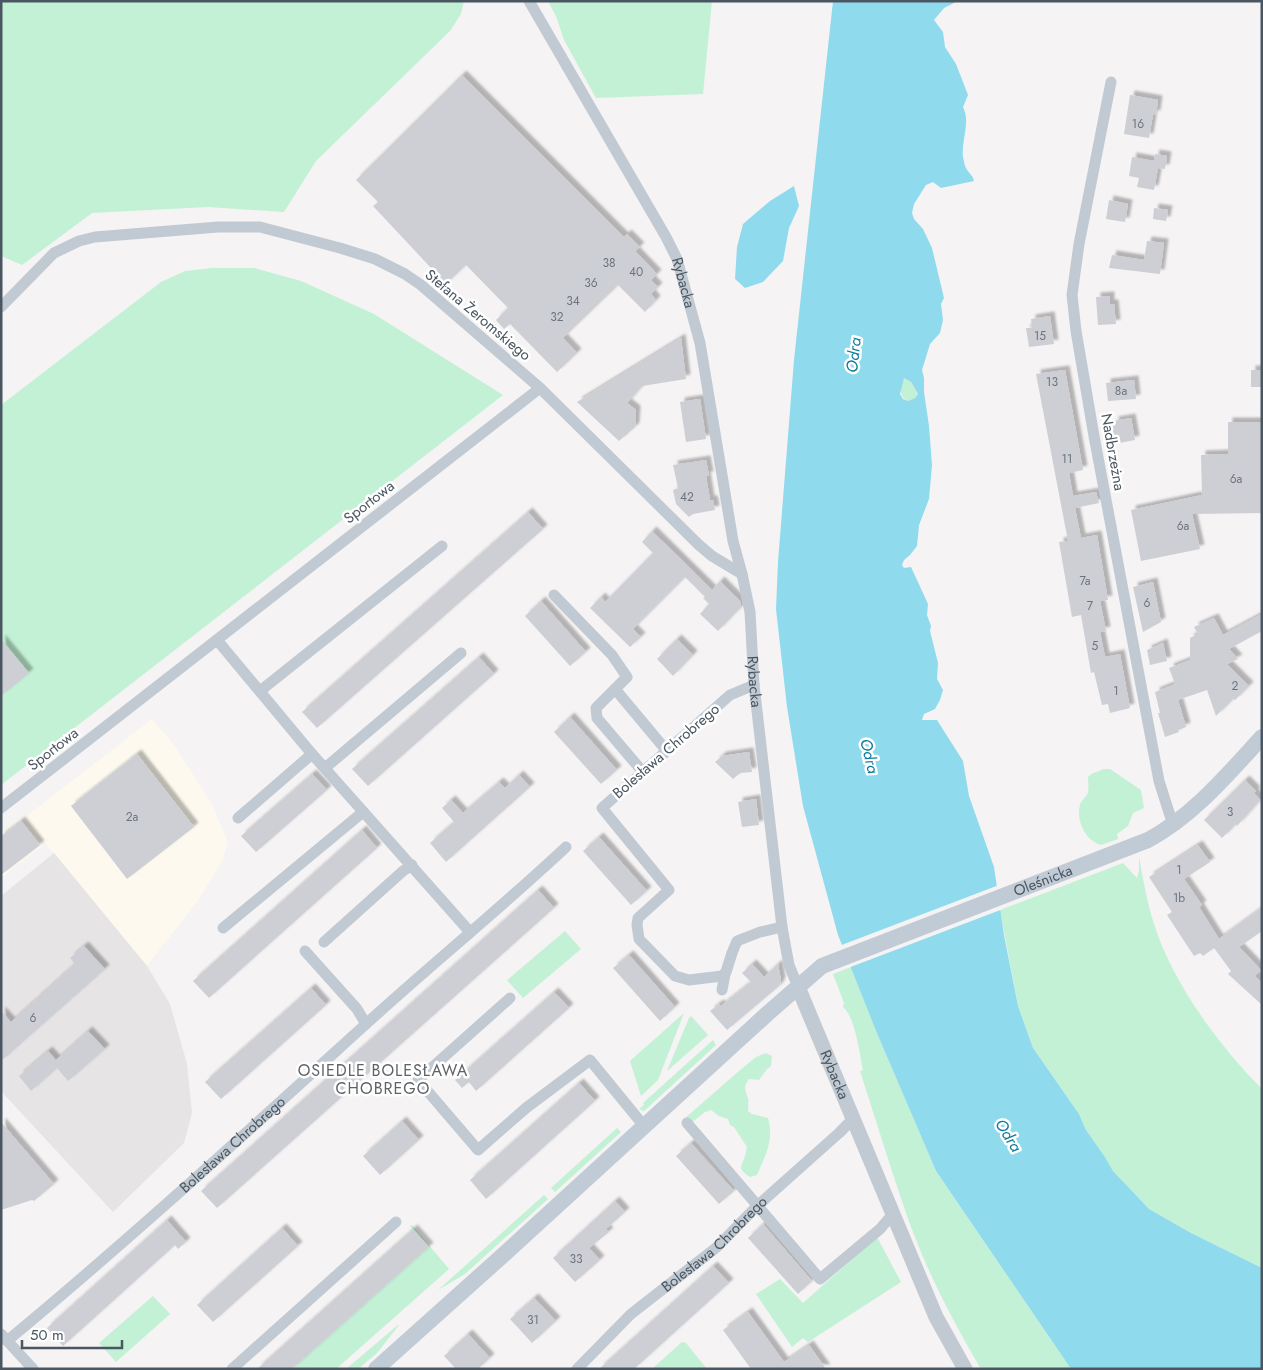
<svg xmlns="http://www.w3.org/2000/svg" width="1263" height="1370" font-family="Jost,sans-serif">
  <defs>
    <filter id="shadow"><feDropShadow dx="4.5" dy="-4.5" stdDeviation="1" flood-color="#0004"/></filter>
  </defs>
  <rect width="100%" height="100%" fill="#f5f3f3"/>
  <g fill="#fdf9ef">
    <path d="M152,719L175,746L212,804L228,842L223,859L208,885L194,906L147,966L24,818Z"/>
    <path d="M20,818L44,845L1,878V832Z"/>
  </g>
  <path fill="#e6e4e5" d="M54,853L147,966L170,1004L187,1064L192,1113L184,1143L113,1212L1,1091V896Z"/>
  <g fill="#c3f1d5">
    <path d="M1,1H464L461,14L450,31L316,161L284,212L208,207L92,213L22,265L1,256Z"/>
    <path d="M548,1H712L703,94L596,98L564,40L556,16Z"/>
    <path d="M212,268H254L301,281L374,314L503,395L1,785V405L161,282L185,271Z"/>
    <path d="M904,378L911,382L918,395L915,398L908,401C898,396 900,386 904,378Z"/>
    <path d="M1104,769H1110L1141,790L1144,808L1133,813L1128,826L1117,834L1118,839L1101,845C1085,840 1076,821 1080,805C1081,800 1087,797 1088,792C1089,787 1088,782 1088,777L1091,774Z"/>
    <path d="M1139,857C1143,879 1147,902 1154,924C1172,982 1219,1046 1262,1089V1268L1191,1233L1149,1209L1113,1171L1105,1157L1086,1130L1079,1114L1033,1048L1018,1006L1000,910L1123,863L1137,878L1139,871Z"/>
    <path d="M565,931L581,949L523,998L507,980Z"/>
    <path d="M851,967L876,1031L936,1171L1071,1369H981C951,1318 924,1266 905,1210C889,1164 875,1117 860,1071L863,1070C860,1055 855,1016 843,1007L844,1003L833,974Z"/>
    <path d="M684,1013L658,1080L641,1096L630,1061Z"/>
    <path d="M691,1016L708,1035L667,1071L689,1018Z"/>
    <path d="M713,1040L716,1045L644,1111L639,1109L644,1105L643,1103Z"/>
    <path d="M766,1053L772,1056L771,1066L767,1069L759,1080L749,1079C743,1087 745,1090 748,1098C749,1102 748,1107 748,1111L752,1114L768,1118C774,1140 766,1154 757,1175L750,1177C737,1169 741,1167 745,1156C746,1153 746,1150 747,1147L734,1127L730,1125L728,1119L719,1116L711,1110L705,1112L690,1124L684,1119L739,1071L756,1057Z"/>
    <path d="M617,1128L621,1132L555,1192L551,1188Z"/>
    <path d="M544,1195L548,1199L465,1274L438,1290Z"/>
    <path d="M412,1225L449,1269L336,1369H292L429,1247L410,1226Z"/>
    <path d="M877,1237L901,1282L808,1342L803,1338L792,1347L756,1294L780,1279L803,1303Z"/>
    <path d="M153,1296L170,1314L116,1362L99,1343Z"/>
    <path d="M398,1325H399L377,1353L358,1369H346Z"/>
    <path d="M682,1342L686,1343L707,1369H652Z"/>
  </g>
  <g fill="#90daee" fill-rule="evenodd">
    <path d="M833,1H958L944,8L934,20L943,32L945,47L956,64L968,95L963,107C971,123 961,140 963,157C964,160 964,165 966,168C969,174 973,175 974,181L941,188L933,182L926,185L914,204L912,213L914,219L923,229L932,248L944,298L941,304L943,320L940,333L930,344L922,370L924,378V392L929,426L932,465L929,499L919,525L917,546L910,555L904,560L902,565L904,568L911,567L928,604L927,615L931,626L930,631L938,663L937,679L943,690L940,700L935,709L924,714L922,720H937L963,761L969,796L994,867L1004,935L1018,1006L1033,1048L1079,1114L1086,1130L1105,1157L1113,1171L1149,1209L1191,1233L1262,1268V1369H1071L936,1171L876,1031L838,935L803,806L787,707L776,609L778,562L794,360ZM904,378L911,382L918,394L915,398L908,401L903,399L900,394Z"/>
    <path d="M794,186L799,206L789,228L783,261L763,282L745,288L735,279L737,247L743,224L770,201Z"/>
  </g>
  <path fill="#f5f3f3" d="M999,885L1003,909L848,968L839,946Z"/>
  <g fill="#cdcfd5" filter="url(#shadow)">
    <path d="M462,75L624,237L627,234L640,247L635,251L657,274L651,280L658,287L651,294L656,300L645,312L618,285L563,338L577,353L557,372L510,324L504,329L496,320L508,308L466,265L446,284L373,206L378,202L356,180Z"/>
    <path d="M1130,95L1158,100L1156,115L1153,114L1149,138L1124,134Z"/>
    <path d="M1155,154L1167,156L1165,169L1158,168L1154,190L1137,187L1139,178L1129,176L1132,157L1154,161Z"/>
    <path d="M1109,200L1128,204L1125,222L1106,219Z"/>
    <path d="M1154,208L1168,210L1166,221L1153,219Z"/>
    <path d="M1147,241L1164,243L1160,274L1109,268L1112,255L1144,260Z"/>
    <path d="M1110,296V304H1114L1116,324L1098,325L1096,297Z"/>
    <path d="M1050,316L1054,344L1029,347L1026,328H1032L1031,319Z"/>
    <path d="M681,338L686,379L642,386L627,403L636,410L635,427L619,441L577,402Z"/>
    <path d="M1065,370L1083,470L1069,473L1073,496L1096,492L1099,503L1075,508L1081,538L1097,535L1108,600L1100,601L1106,631L1100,632L1105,657L1120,654L1130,708L1110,713L1108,704L1102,705L1094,672L1091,673L1081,615L1072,617L1059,542L1068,541L1036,374Z"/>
    <rect x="1251" y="370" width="11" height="17"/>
    <path d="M1134,380L1136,399L1108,401L1106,383Z"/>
    <path d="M700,399L706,439L686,442L680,402Z"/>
    <path d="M1131,418L1135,440L1114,444L1111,426L1115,425L1114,421Z"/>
    <path d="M1228,422H1262V513L1192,514L1200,549L1141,561L1131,510L1202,495L1201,455L1228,454Z"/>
    <path d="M706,460L709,476H706L710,500H713L715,510L693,514L689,517L676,504L673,490L678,488L673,465Z"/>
    <path d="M528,512L543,529L317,728L302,712Z"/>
    <path d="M652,531L712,590L720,581L740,601L741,607L718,631L700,614L709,604L703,598L705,597L685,577L633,629L641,637L630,647L590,608L601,597L605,602L653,553L642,542Z"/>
    <path d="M1153,582L1161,622L1143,632L1133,587Z"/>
    <path d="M541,601L586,652L570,666L525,616Z"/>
    <path d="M1262,614V631L1229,649L1238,659L1227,664L1249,686L1235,700L1233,699L1216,716L1207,690L1178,700L1186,727L1178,730L1179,732L1165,737L1158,713H1160L1155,692L1175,684L1169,668L1190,660V638L1198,634L1194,627L1214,618L1223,635Z"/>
    <path d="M1,639L29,673L1,696Z"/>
    <path d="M677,639L693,655L673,676L657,659Z"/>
    <path d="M1163,643L1167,661L1150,665L1147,650Z"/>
    <path d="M479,657L494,674L368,786L352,769Z"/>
    <path d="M570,717L617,770L601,784L554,732Z"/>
    <path d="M749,752L752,772L740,773L733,779L715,762L722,756Z"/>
    <path d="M137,754L194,827L127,879L71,806Z"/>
    <path d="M312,774L327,790L256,852L241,836Z"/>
    <path d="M519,775L530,787L446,862L430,843L454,822L442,808L451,800L463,813L499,782L505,788Z"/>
    <path d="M1245,780L1256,791L1254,793L1260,800L1237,826L1236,824L1222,838L1204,820Z"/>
    <path d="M756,799L759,825L742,827L738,802Z"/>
    <path d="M21,821L40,845L1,875V836Z"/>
    <path d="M362,830L377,848L209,998L193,981Z"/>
    <path d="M599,837L647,891L631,905L583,851Z"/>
    <path d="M1198,845L1210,862L1184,879L1202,905L1199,907L1219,939L1262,908V931L1239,947L1261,970L1255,976L1262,983V1005L1228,974L1231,971L1214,948L1203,956L1200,953L1194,956L1167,915L1172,912L1149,877Z"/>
    <path d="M538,890L554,908L217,1208L201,1191Z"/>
    <path d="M84,946L105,969L1,1061V1011L11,1022L75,964L70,958Z"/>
    <path d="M629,955L675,1007L660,1021L613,968Z"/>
    <path d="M752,964L764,977L778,964L781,981L779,986L727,1030L710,1011L719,1004L721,1006L751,982L742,973Z"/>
    <path d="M311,988L326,1005L221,1099L205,1082Z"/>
    <path d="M554,992L569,1008L476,1091L469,1082L462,1088L455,1080Z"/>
    <path d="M88,1031L105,1049L68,1081L57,1068L31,1091L19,1076L48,1051L56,1060Z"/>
    <path d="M579,1083L595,1101L486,1199L470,1180Z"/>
    <path d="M402,1121L419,1140L380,1175L363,1156Z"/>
    <path d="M1,1122L54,1184L34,1201L32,1200L1,1210Z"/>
    <path d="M691,1143L734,1191L719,1204L676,1156Z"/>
    <path d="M615,1201L625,1212L606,1229L609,1232L589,1248L600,1260L575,1282L553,1258Z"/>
    <path d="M167,1220L186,1242L178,1249L175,1245L63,1346L47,1328Z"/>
    <path d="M763,1224L812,1281L798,1294L748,1238Z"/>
    <path d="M282,1228L298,1246L213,1322L197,1305Z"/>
    <path d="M413,1229L429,1247L292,1369H257Z"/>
    <path d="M713,1266L729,1283L634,1369H599Z"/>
    <path d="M534,1298L556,1321L532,1343L510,1319Z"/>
    <path d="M748,1312L784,1362L809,1345L826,1369H751L723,1330Z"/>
    <path d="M468,1334L490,1358L478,1369H456L444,1356Z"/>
  </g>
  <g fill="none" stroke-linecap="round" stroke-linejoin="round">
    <g stroke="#c1cad2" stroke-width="11">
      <path id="s1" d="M529,1L666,237L677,259L700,343L733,541L742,574L750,612L754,685L782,927L789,965L798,987"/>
      <path d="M1111,82L1079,244L1072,295L1076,331L1094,436L1159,781L1173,825"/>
      <path d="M1,307L54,253L79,241L95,237L218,227H260L340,248L375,259L405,274L421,285L540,388L699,545L712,556L742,574"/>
      <path d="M554,595L612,655L627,677L596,708L597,718L642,771"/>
      <path d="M217,640L312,754L470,932"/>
      <path d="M754,685L730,695L602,808L669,890L638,918L637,925L639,939L675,976L689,980L722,976L726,972L732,953L737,941L760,932L782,927"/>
      <path d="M615,689L666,750"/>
      <path d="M260,691L442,546"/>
      <path d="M325,768L461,653"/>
      <path d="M1,808L540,388"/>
      <path d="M238,818L312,754"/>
      <path d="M223,928L363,812"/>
      <path d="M324,942L403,871L412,865"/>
      <path d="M305,951L357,1009L366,1024"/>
      <path d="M722,990L725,974"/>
      <path d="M510,998L418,1080L478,1150L526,1108L590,1060L644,1126"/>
      <path d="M687,1123L820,1279L880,1229L892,1215"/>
      <path d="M1,1334L33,1369"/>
      <path id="s2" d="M7,1341C130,1239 248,1131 366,1024C432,964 501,908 566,847"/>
      <path d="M232,1369L396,1222"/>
      <path id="s3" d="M577,1369L631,1314L717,1247L757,1206L839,1133L853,1119"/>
    </g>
    <path stroke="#c1cad2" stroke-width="15" id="s4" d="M798,987L936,1317L965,1369"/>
    <path stroke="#c1cbd6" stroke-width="16" id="s5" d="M376,1369L501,1257L767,1014L822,966L1148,840C1193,816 1228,774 1262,737"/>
  </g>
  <g text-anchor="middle" stroke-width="5" stroke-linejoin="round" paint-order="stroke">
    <g font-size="12" fill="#6b747e">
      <text x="1138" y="128">16</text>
      <text x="609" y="267">38</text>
      <text x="636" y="276">40</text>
      <text x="591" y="287">36</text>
      <text x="573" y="305">34</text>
      <text x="557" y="321">32</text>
      <text x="1040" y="340">15</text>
      <text x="1052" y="386">13</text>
      <text x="1121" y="395">8a</text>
      <text x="1067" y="463">11</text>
      <text x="1236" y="483">6a</text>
      <text x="687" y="501">42</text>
      <text x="1183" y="530">6a</text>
      <text x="1085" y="585">7a</text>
      <text x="1147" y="607">6</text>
      <text x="1090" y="610">7</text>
      <text x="1095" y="650">5</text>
      <text x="1235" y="690">2</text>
      <text x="1116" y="695">1</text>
      <text x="1230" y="816">3</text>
      <text x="132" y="821">2a</text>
      <text x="1179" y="874">1</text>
      <text x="1179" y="902">1b</text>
      <text x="33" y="1022">6</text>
      <text x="576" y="1263">33</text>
      <text x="533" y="1324">31</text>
    </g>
    <g font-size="15" fill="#4a5661" stroke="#fff">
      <text dy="5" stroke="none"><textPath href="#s1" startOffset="322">Rybacka</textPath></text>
      <text transform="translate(478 315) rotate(40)" y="5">Stefana Żeromskiego</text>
      <text transform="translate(1113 452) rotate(80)" y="5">Nadbrzeżna</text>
      <text transform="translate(369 502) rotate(-38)" y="5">Sportowa</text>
      <text dy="5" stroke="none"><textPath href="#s1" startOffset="728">Rybacka</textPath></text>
      <text transform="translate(53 749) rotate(-38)" y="5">Sportowa</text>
      <text transform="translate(666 751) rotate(-41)" y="5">Bolesława Chrobrego</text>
      <text dy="5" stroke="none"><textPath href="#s5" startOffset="838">Oleśnicka</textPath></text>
      <text dy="5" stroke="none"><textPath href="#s4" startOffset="95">Rybacka</textPath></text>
      <text dy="5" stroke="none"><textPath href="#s2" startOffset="299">Bolesława Chrobrego</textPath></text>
      <text dy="5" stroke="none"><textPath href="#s3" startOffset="186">Bolesława Chrobrego</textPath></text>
    </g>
    <g font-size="16" font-style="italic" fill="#0c7c9b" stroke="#fff">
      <text transform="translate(853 355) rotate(-84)" y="6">Odra</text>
      <text transform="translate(870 756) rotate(76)" y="6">Odra</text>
      <text transform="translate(1009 1135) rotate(58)" y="6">Odra</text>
    </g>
    <g font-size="16" letter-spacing="1" fill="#5f6368" stroke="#fff">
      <text x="383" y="1076">OSIEDLE BOLESŁAWA<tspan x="383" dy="18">CHOBREGO</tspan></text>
    </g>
  </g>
  <rect width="1263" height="1370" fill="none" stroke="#4a5661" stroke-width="5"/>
  <path d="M22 1340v8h100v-8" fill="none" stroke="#4a5661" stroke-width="2.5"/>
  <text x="30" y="1340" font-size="15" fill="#4a5661" stroke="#ffffff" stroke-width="4" paint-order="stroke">50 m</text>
</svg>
